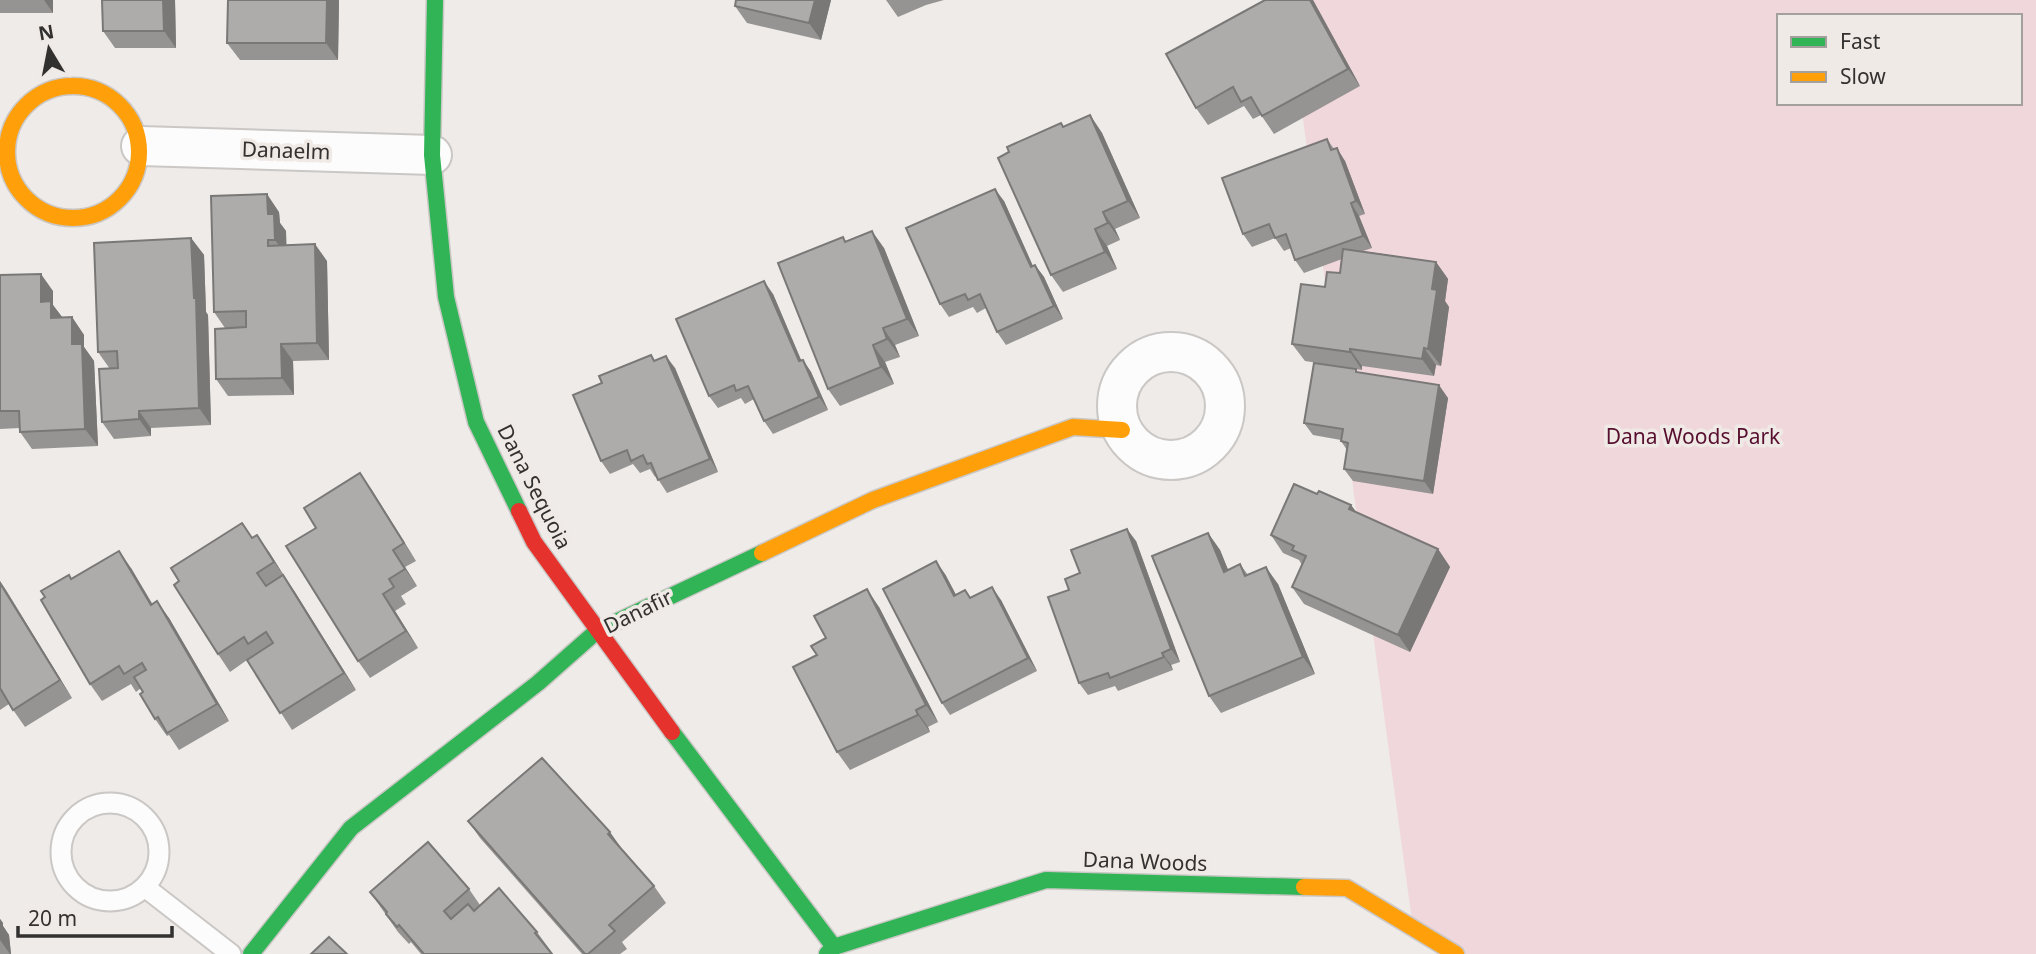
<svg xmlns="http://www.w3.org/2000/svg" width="2036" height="954" font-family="'Noto Sans',sans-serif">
  <rect width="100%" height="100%" fill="#eeebe8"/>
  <path fill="#f0d7dc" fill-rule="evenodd" d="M1290,0H2036V954H1454L1413,928L1289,16ZM1779,16H2020V103H1779Z"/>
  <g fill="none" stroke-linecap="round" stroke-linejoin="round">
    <defs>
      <g id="lane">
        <circle cx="110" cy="852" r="49"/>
        <path d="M146,888L231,954"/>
      </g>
      <g id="street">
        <path d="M141,146L432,155"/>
        <circle cx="1171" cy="406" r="54"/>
      </g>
      <g id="fast">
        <path d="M435,0L432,155L446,297L476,422L519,511"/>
        <path d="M672,732L834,947"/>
        <path d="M251,954L351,828L538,683L597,631L762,553"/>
        <path d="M827,954L834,947L1046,880L1304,887"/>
      </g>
      <g id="slow">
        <circle cx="73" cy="152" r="66"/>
        <path d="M762,553L873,500L1073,427L1122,430"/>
        <path d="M1304,887L1347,888L1456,954"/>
      </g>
      <path id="jam" d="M519,511L534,542L672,732"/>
    </defs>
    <use href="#lane" stroke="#cac7c5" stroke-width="23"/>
    <use href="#street" stroke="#cac7c5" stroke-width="42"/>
    <use href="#fast" stroke="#cac7c5" stroke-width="19"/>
    <use href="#slow" stroke="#cac7c5" stroke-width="19"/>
    <use href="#jam" stroke="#cac7c5" stroke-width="19"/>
    <use href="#lane" stroke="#fcfcfc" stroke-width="19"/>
    <use href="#street" stroke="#fcfcfc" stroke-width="38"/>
    <use href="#fast" stroke="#30b455" stroke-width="16"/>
    <use href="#slow" stroke="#ff9f0a" stroke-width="16"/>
    <use href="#jam" stroke="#e5322d" stroke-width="16"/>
  </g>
  <g fill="#969492">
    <rect x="0" y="0" width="53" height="13"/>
    <path d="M175,0L176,48H115L103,31Z"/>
    <path d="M228,0H339L338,60H240L227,43Z"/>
    <path d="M831,0L821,40L747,23L735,6Z"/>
    <path d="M886,0H944L926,5L898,17Z"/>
    <path d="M1265,0H1313L1360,86L1274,134L1261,115L1253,119L1244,106L1208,125L1196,108Z"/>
    <path d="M1090,115L1102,133L1140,218L1115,229L1120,240L1107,246L1117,269L1063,292L1051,275L1063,127Z"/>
    <path d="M1327,139L1334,149L1345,161L1365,214L1359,216L1372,248L1363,251L1436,262L1448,279L1445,301L1449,307L1441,366L1436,365L1434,376L1362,366V370L1305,361L1292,344L1325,287L1340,273L1342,259L1304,273L1295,260L1291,248L1284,251L1275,238L1252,247L1243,234Z"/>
    <path d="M1004,201L1033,266L1035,265L1044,277L1063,319L1006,345L997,332L986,308L977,313L973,307L949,317L940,304Z"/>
    <path d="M279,212L280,223L286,231V245L327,261L329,360L293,361L294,395L228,396L216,379L225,328L214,312Z"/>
    <path d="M843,237L846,241L884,248L919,336L895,345L900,357L885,362L894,384L840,406L828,389Z"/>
    <path d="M191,238L204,255L206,312L208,315L211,425L151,428V436L114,439L102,422L110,369L98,352Z"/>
    <path d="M0,275L53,291V305L62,318L72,317L84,335V347L94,361L98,446L32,449L20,432V428L0,429Z"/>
    <path d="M773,294L801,360H803L811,372L828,410L773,434L764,421L754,399L745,404L741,398L718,408L709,396Z"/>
    <path d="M655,361L675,368L718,472L667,493L656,476L655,477L650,469L640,473L633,464L610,474L601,461Z"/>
    <path d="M1358,372L1448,398L1433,494L1353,481L1344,469L1347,450L1341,441V440L1313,435L1304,423Z"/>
    <path d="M360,473L416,561L405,567L417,586L401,596L406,604L395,611L418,648L370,678L358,661L316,528Z"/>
    <path d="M1317,494L1351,505L1357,513L1438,549L1450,567L1410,652L1304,604L1292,587L1302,565L1299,560L1283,553L1271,535Z"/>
    <path d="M1208,533L1220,550L1228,570L1240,564L1248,575L1278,584L1315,674L1221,713L1209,696Z"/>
    <path d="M252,538L269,552L356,690L292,730L247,660L230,672L218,654Z"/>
    <path d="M1136,541L1180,662L1171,665L1173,670L1118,691L1115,686L1088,695L1079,683L1069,590L1080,573Z"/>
    <path d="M131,568L152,604L169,618L229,721L179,750L169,735L167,736L155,719L141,688L136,692L131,684L102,701L90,684L72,578Z"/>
    <path d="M945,574L956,595L965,590L971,598L1001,600L1037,671L950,715L942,703Z"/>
    <path d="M0,581L72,698L25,727L9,704L0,710Z"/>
    <path d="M879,607L938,722L928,727L930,732L850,770L837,752L817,655L826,638Z"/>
    <path d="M468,821L622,849L654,886L666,903L622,942L627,949L620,954H582L480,838Z"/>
    <path d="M469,889L480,905L537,932L553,954H421L411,942L409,944L398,932L370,892Z"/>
    <path d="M0,919L3,923V926L9,935L11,954H0Z"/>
  </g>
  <g fill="#7a7877">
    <path d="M44,0H53V13Z"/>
    <path d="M163,0H175L176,48L164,31Z"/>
    <path d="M327,0H339L338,60L326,43Z"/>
    <path d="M815,0H831L821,40L809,23Z"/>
    <path d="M1310,0H1313L1360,86L1348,69Z"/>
    <path d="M1090,115L1102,133L1140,218L1128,201Z"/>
    <path d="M1337,148L1345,161L1365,214L1356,201Z"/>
    <path d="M995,189L1004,201L1039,280L1031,267Z"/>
    <path d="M267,194L279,212L280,223L286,231L287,257L275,240L268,214Z"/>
    <path d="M1351,203L1359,216L1372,248L1363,236Z"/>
    <path d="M1103,212L1115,229L1120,240L1108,223Z"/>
    <path d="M1095,229L1107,246L1117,269L1105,252Z"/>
    <path d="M872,231L884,248L919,336L907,319Z"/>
    <path d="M191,238L204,255L206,312L208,315L211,425L199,408Z"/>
    <path d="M315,244L327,261L329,360L317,343Z"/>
    <path d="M1436,262L1448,279L1445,301L1449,307L1441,366L1428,349L1432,289Z"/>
    <path d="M1035,265L1044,277L1063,319L1054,306Z"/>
    <path d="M41,274L53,291V305L63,318H51L41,302Z"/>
    <path d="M764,281L773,294L807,374L799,361Z"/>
    <path d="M72,317L84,335V347L94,361L98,446L85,429L72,344Z"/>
    <path d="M883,328L895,345L900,357L887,339Z"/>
    <path d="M281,344L293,361L294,395L282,378Z"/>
    <path d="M873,345L885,362L894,384L881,367Z"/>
    <path d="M1424,348L1436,365L1434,376L1422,359Z"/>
    <path d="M1350,349L1362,366V370L1350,352Z"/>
    <path d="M666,356L675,368L718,472L710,459Z"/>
    <path d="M803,360L811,372L828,410L819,397Z"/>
    <path d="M1439,385L1448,398L1433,494L1424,481Z"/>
    <path d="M139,411L151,428V436L139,419Z"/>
    <path d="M360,473L372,490L416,561L404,543Z"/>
    <path d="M1351,505L1363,522L1349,509Z"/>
    <path d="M1127,529L1136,541L1180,662L1171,649Z"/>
    <path d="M1208,533L1220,550L1236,589L1224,572Z"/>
    <path d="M257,535L269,552L286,579L274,562Z"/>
    <path d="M1438,549L1450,567L1410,652L1398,635Z"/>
    <path d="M393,550L405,567L417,586L405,569Z"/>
    <path d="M119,551L131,568L163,622L151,605Z"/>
    <path d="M936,561L945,574L963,608L954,596Z"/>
    <path d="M1266,567L1278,584L1315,674L1303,657Z"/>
    <path d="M283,575L295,592L356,690L344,673Z"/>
    <path d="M0,581L6,590L72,698L60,680Z"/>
    <path d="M992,587L1001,600L1037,671L1028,658Z"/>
    <path d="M867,589L879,607L938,722L926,705Z"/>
    <path d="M383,594L395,611L418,648L406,631Z"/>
    <path d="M157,601L169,618L229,721L217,704Z"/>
    <path d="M1162,653L1171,665L1173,670L1164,657Z"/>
    <path d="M916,710L928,727L930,732L918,715Z"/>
    <path d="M610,832L622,849L620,851L608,834Z"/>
    <path d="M0,919L3,923V926L9,935L11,954H10L0,940Z"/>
  </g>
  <g fill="#aeacaa" stroke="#7a7877" stroke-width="2">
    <path d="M102,0H163L164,31H103Z"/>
    <path d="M228,0H327L326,43H227Z"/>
    <path d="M736,0H815L809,23L735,6Z"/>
    <path d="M1265,0H1310L1348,69L1262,116L1251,97L1241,102L1233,87L1196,108L1166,54Z"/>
    <path d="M1090,115L1128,201L1103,212L1108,223L1095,229L1105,252L1051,275L998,158L1009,152L1007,147L1061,123L1063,127Z"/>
    <path d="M1327,139L1331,150L1337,148L1356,201L1351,203L1363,236L1295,260L1286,234L1275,238L1269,224L1243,234L1222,178Z"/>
    <path d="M995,189L1031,267L1035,265L1054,306L997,332L980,294L968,300L965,294L940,304L906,228Z"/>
    <path d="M267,194L268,214H274L275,240H268V246L315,244L317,343L281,344L282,378L216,379L215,329L246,327V311L214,312L211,196Z"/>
    <path d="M872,231L907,319L883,328L887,339L873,345L881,367L828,389L778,263L843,237L845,242Z"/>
    <path d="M191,238L194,298H196L199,408L139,411V419L102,422L99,369L118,368L117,351L98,352L94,243Z"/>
    <path d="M1343,249L1436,262L1432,289L1437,290L1428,349L1424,348L1422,359L1350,349V352L1292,344L1301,284L1325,287L1327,272L1340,273Z"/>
    <path d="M41,274V302L51,301V318L72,317V344H82L85,429L20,432L19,411H0V275Z"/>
    <path d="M764,281L799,361L803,360L819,397L764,421L748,386L736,391L734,385L709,396L676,319Z"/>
    <path d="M651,355L654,361L666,356L710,459L658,480L651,463L647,464L643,455L631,461L627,450L601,461L573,395L602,383L599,376Z"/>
    <path d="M1314,363L1356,369V372L1439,385L1424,481L1344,469L1348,443L1341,441L1343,429L1304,423Z"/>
    <path d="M360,473L404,543L393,550L405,569L389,579L394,587L383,594L406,631L358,661L286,546L316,528L304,508Z"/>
    <path d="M1294,484L1317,494L1319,491L1351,505L1349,509L1438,549L1398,635L1292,587L1306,556L1292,550L1294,546L1271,535Z"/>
    <path d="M242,523L252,538L257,535L274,562L257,573L266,586L283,575L344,673L280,713L247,660L273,643L266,632L248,644L244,637L218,654L174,585L179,581L171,568Z"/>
    <path d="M1127,529L1171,649L1162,653L1164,657L1110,678L1108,673L1079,683L1048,597L1069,590L1065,579L1080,573L1071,550Z"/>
    <path d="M1208,533L1224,572L1240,564L1245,576L1266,567L1303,657L1209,696L1152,556Z"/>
    <path d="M119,551L151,605L157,601L217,704L167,733L158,717L155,719L140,694L143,692L134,677L146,670L142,663L124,674L119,666L90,684L41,600L45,597L41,591L69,575L71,579Z"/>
    <path d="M936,561L954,596L965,590L970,598L992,587L1028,658L942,703L883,589Z"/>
    <path d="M0,583L60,680L13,710L0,688Z"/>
    <path d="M867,589L926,705L916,710L918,715L837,752L793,667L817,655L811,646L826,638L814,616Z"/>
    <path d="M542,758L610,832L608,834L654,886L609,925L615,931L588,954H585L468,821Z"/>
    <path d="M428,842L469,889L444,911L451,919L468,904L474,911L499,888L537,932L535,933L552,954H424L399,925L397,927L386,914L387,912L370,892Z"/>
    <path d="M329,937L347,954H311Z"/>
  </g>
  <g text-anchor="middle" stroke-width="7" stroke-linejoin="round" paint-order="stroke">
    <g font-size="21" fill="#333130" stroke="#f0eae6">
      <text transform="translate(286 151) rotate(2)" y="7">Danaelm</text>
      <text transform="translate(534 487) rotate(63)" y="7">Dana Sequoia</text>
      <text transform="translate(638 612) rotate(-26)" y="7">Danafir</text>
      <text transform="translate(1145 862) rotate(2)" y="7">Dana Woods</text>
    </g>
    <g font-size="21" fill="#580f2f" stroke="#f0eae6">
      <text x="1693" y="444">Dana Woods Park</text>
    </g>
  </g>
  <rect x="1777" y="14" width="245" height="91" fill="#f0eae6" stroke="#a4a09d" stroke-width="2"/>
  <rect x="1791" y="37" width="35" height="10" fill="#30b455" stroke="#a4a09d" stroke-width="2"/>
  <text x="1840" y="49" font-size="21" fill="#333130">Fast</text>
  <rect x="1791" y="72" width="35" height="10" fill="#ff9f0a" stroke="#a4a09d" stroke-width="2"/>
  <text x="1840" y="84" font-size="21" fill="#333130">Slow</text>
  <g transform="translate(49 49) rotate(350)" stroke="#f0eae6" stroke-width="5" paint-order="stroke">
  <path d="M0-5L12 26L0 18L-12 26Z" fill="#333130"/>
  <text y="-10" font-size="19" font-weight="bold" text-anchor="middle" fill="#333130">N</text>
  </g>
  <path d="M18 926v10h154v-10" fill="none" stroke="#333130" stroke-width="3.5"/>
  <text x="28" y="926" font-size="21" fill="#333130" stroke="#f0eae6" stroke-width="5" paint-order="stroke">20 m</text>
</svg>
